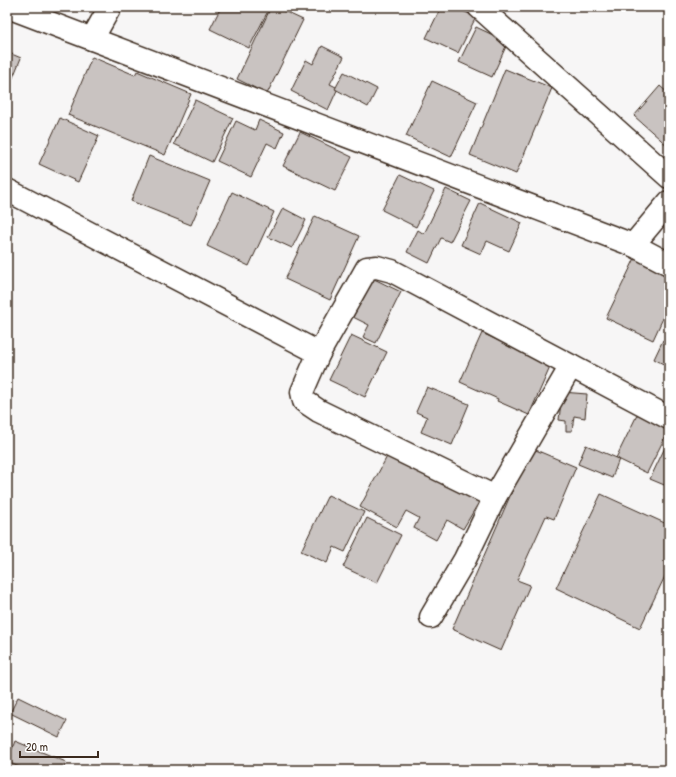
<svg xmlns="http://www.w3.org/2000/svg" width="676" height="777" font-family="'Patrick Hand',sans-serif">
  <rect width="100%" height="100%" fill="#f7f6f6"/>
  <filter id="ink" filterUnits="userSpaceOnUse"><feTurbulence type="fractalNoise" baseFrequency=".025" numOctaves="2"/><feDisplacementMap in="SourceGraphic" scale="8" xChannelSelector="R" yChannelSelector="G"/><feConvolveMatrix kernelMatrix="1 2 1 2 8 2 1 2 1" color-interpolation-filters="sRGB"/></filter>
  <g filter="url(#ink)">
    <g fill="#c9c3c1" stroke="#3b2a1e">
      <path d="M221,7H270L249,48L210,29Z"/>
      <path d="M271,7H275L303,20L267,94L237,79Z"/>
      <path d="M441,7H454L476,17L458,53L426,38Z"/>
      <path d="M476,27L508,42L492,77L459,62Z"/>
      <path d="M322,46L344,57L330,84L338,88L328,110L291,91L306,60L313,64Z"/>
      <path d="M7,52L21,58L7,92Z"/>
      <path d="M92,57L135,75L137,71L191,94L165,155L68,115Z"/>
      <path d="M505,69L552,88L516,174L470,155Z"/>
      <path d="M344,72L377,89L368,107L335,89Z"/>
      <path d="M432,81L477,102L451,157L406,136Z"/>
      <path d="M660,86L669,94V147L634,116Z"/>
      <path d="M195,100L233,118L212,162L174,144Z"/>
      <path d="M60,118L99,136L78,182L39,164Z"/>
      <path d="M259,120L284,132L277,148L267,143L251,177L217,161L236,121L255,130Z"/>
      <path d="M300,132L352,157L335,191L283,166Z"/>
      <path d="M149,156L210,181L191,225L131,201Z"/>
      <path d="M400,175L434,191L416,227L382,210Z"/>
      <path d="M446,189L471,201L450,242L441,238L429,263L407,252L418,230L424,234Z"/>
      <path d="M232,192L274,212L249,266L207,246Z"/>
      <path d="M480,203L522,223L509,251L487,241L481,254L461,245Z"/>
      <path d="M283,208L306,220L292,248L268,237Z"/>
      <path d="M315,216L359,236L330,300L285,279Z"/>
      <path d="M637,254L669,269V305L653,340L606,318Z"/>
      <path d="M372,278L401,292L376,343L363,337L369,325L353,317Z"/>
      <path d="M482,333L551,365L529,415L497,401L498,399L460,382Z"/>
      <path d="M351,335L387,352L365,397L329,380Z"/>
      <path d="M663,340L669,342V367L654,359Z"/>
      <path d="M427,387L469,404L452,445L421,432L427,417L416,412Z"/>
      <path d="M562,392L587,394L585,418L574,416L572,431H566V421L559,420Z"/>
      <path d="M641,407L669,429L647,473L616,458Z"/>
      <path d="M669,439V487L650,479Z"/>
      <path d="M586,445L619,459L612,478L578,464Z"/>
      <path d="M531,448L576,467L554,519L546,516L517,580L530,585L501,651L452,629Z"/>
      <path d="M391,449L434,477L479,502L463,529L447,520L436,540L414,528L419,518L406,511L397,527L360,507Z"/>
      <path d="M601,494L669,525V568L640,628L556,588Z"/>
      <path d="M328,495L364,512L345,552L334,547L327,563L301,551Z"/>
      <path d="M367,518L401,535L377,583L343,567Z"/>
      <path d="M18,697L67,721L59,737L10,713Z"/>
      <path d="M15,741L66,762L63,770H27L7,762Z"/>
    </g>
    <g fill="none" stroke-linecap="round" stroke-linejoin="round">
      <defs>
        <g id="minor">
          <path d="M8,7L633,245L669,264"/>
          <path d="M479,7L669,177"/>
          <path d="M92,39L110,7"/>
          <path d="M7,190L319,353L367,268L377,267L392,271L669,418"/>
          <path d="M633,245L669,202"/>
          <path d="M319,353L302,392L304,401L319,411L495,497L571,366"/>
          <path d="M431,617L465,559L495,497"/>
        </g>
      </defs>
      <use href="#minor" stroke="#3b2a1e" stroke-width="25"/>
      <use href="#minor" stroke="#fff" stroke-width="22"/>
    </g>
  </g>
  <rect width="676" height="777" fill="none" stroke="#fff" stroke-width="24"/>
  <rect x="12" y="12" width="652" height="753" fill="none" stroke="#3b2a1e" stroke-width="1.5" filter="url(#ink)"/>
  <path d="M20 751v6h78v-6" fill="none" stroke="#3b2a1e" stroke-width="2"/>
  <text x="26" y="751" font-size="12" fill="#3b2a1e" stroke="#ffffff" stroke-width="3" paint-order="stroke">20 m</text>
</svg>
